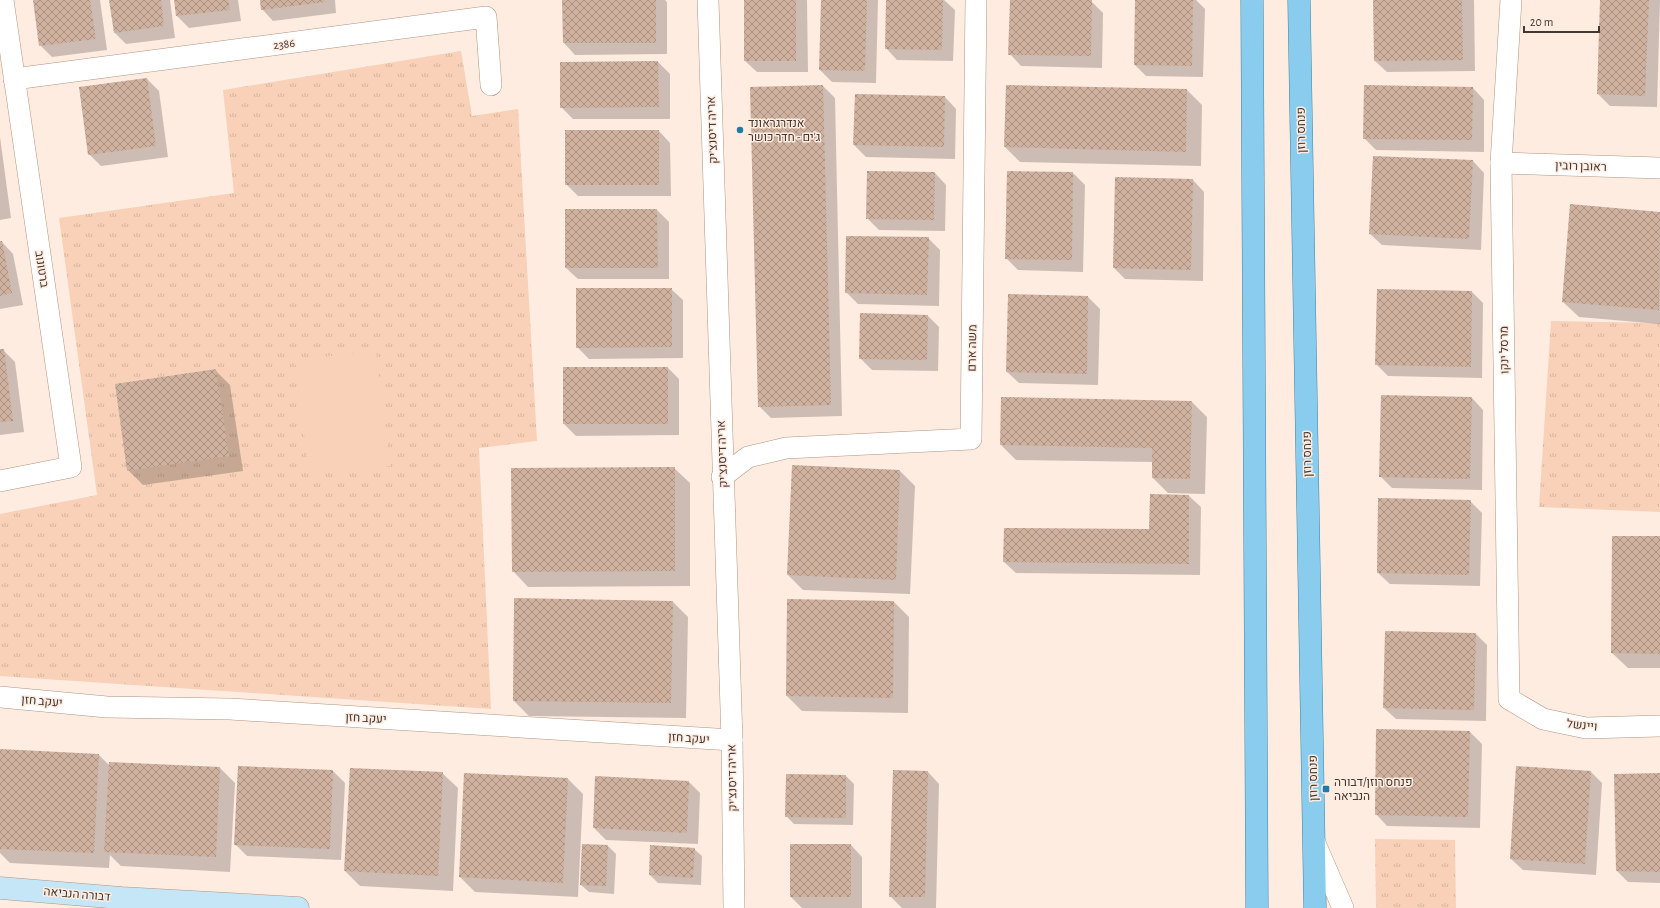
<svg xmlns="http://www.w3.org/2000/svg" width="1660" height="908" font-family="'Alegreya Sans',Heebo,sans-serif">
  <defs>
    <pattern id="park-tufts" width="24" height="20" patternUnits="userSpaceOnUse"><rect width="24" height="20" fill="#f8d1b8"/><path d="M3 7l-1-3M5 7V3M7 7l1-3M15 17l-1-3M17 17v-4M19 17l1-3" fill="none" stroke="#d6b49e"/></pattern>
    <pattern id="building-cross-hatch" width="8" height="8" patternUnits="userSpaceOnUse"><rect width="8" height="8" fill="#cfb19f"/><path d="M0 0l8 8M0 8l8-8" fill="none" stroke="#aa9182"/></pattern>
  </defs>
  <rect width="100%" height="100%" fill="#ffece1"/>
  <g fill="url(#park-tufts)">
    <path d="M461,51L472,116L518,109L537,441L479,448L491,709L0,676V514L97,495L59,218L234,193L223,90Z"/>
    <path d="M1551,321L1660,323V512L1539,507Z"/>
    <path d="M1375,839L1455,840L1456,908H1376Z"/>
  </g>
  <path fill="#f8d1b8" d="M376,351L390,466L309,473L295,360Z"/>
  <g fill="#0003">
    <path d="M34,0H100L107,50L52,57L40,45Z"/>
    <path d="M110,0H170L175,38L126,44L115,33Z"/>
    <path d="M175,0H238L241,21L189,28L177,16Z"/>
    <path d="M261,0H335L336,13L273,21L262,9Z"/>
    <path d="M563,0H665L667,2V54L575,55L564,43Z"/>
    <path d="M745,0H807L808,72H757L745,61Z"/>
    <path d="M822,0H878L876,83L832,82L820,70Z"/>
    <path d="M887,0H944L955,10L953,61L897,60L886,48Z"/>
    <path d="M1011,0L1091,1L1103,13L1102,68L1021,66L1010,54Z"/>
    <path d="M1136,0H1196L1205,9L1203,77L1146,76L1135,65Z"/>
    <path d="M1374,0H1474L1475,71L1387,72L1375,61Z"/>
    <path d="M1601,0H1660L1657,107L1610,106L1598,94Z"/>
    <path d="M658,62L670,74V119H573L561,107Z"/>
    <path d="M147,79L159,91L168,157L101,166L89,154Z"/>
    <path d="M823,86L835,98L842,416L771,418L759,406Z"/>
    <path d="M1473,88L1484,100V152L1376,150L1364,138Z"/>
    <path d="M1187,90L1202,105L1201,166L1020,162L1005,147Z"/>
    <path d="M945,97L956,109L955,159L866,157L854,145Z"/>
    <path d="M659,131L670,143L671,196H578L566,184Z"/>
    <path d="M0,137L11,218L0,220Z"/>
    <path d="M1473,161L1484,173L1481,250L1382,245L1370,234Z"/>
    <path d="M935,173L946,185L945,231L879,230L867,218Z"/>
    <path d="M1073,173L1085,185L1083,272L1018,270L1006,258Z"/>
    <path d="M1193,180L1204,192L1203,281L1125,279L1114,268Z"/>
    <path d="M1571,205L1660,213V324L1579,317L1563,302Z"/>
    <path d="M566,210H657L669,222V279H578L566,268Z"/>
    <path d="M928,238L940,250L939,306L858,304L846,292Z"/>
    <path d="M0,242H2L13,254L23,305L0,309Z"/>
    <path d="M671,289L683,300V358L589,359L577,347Z"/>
    <path d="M1472,292L1483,303L1482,378L1388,376L1376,364Z"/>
    <path d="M1088,297L1100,309L1098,385L1019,383L1007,372Z"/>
    <path d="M928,316L939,327L938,371L872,370L860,358Z"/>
    <path d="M0,350H3L15,362L24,432L0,435Z"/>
    <path d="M668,368L679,379V435L576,436L564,424Z"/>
    <path d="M215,370L230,385L243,471L143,485L128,470Z"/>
    <path d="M1472,398L1483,410L1482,490L1392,488L1380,476Z"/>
    <path d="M1192,402L1207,417L1205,494L1168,493L1153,478V462L1016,460L1001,445Z"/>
    <path d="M793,466L900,471L915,486L910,594L803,590L788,575Z"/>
    <path d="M674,468L690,483V586L528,587L513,571Z"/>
    <path d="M1189,496L1201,507L1200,575L1016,573L1004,562L1150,530Z"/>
    <path d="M1470,501L1482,513L1480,586L1390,584L1378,573Z"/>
    <path d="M1660,537V668H1628L1612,653Z"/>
    <path d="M788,600L894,602L909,617L908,713L802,711L787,696Z"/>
    <path d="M673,602L688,617L686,718L529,716L514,701Z"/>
    <path d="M1476,634L1487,645L1486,721L1396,719L1384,708Z"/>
    <path d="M1470,732L1482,744L1480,828L1387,826L1376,814Z"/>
    <path d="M0,750L99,755L110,766L220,768L235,783L230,872L121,866L110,855L109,868L10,863L0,853Z"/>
    <path d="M239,767L333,771L345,783L341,860L247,856L235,844Z"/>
    <path d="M928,772L939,784L936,908H902L890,896Z"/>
    <path d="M1591,772L1602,783L1596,875L1523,870L1511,859Z"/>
    <path d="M442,773L458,788L453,891L360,886L345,871Z"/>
    <path d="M465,774L568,779L583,794L578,897L475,892L460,877Z"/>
    <path d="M1660,774V883L1628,882L1617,871Z"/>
    <path d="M846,776L854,784L853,825L794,824L786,816Z"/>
    <path d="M689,782L700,793L698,844L606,840L594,828Z"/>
    <path d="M851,845L862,857V908H802L791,897Z"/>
    <path d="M608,846L616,854L614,894L589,892L581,885Z"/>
    <path d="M694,849L702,856L701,885L658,883L650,875Z"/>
  </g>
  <g fill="url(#building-cross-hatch)">
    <path d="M33,0H90L96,39L39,46Z"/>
    <path d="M109,0H161L164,26L114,33Z"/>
    <path d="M174,0H228L230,10L176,16Z"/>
    <path d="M260,0H325V2L261,10Z"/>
    <path d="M562,0H656V43H563Z"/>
    <rect x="744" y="0" width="52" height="61"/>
    <path d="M821,0H867L865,71L819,70Z"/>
    <path d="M886,0H943L942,50L885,49Z"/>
    <path d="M1010,0H1092L1091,56L1008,55Z"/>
    <path d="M1135,0H1193L1192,66L1134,65Z"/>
    <path d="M1373,0H1462L1463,60L1374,61Z"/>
    <path d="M1600,0H1649L1645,96L1597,94Z"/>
    <path d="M658,61L659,107L560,108V62Z"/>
    <path d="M147,78L156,146L88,155L79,87Z"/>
    <path d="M823,85L831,405L758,407L750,87Z"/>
    <path d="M1006,85L1187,89L1186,152L1004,147Z"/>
    <path d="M1364,85L1473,87L1472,140L1363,139Z"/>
    <path d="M855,94L945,96L944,147L853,145Z"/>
    <rect x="565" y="130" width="94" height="55"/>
    <path d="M1373,156L1473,160L1469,239L1369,234Z"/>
    <path d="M867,171L935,172L934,220L866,219Z"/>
    <path d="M1007,171L1073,172L1072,260L1005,259Z"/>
    <path d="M1115,177L1193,179L1191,270L1113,268Z"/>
    <path d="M1570,204L1660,212L1659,310L1562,302Z"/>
    <path d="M565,209H657L658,268H565Z"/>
    <path d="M846,236L929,237L927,295L845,293Z"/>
    <path d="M0,241H2L12,293L0,296Z"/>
    <path d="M576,288H672V347L576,348Z"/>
    <path d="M1377,289L1472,291L1471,367L1375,365Z"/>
    <path d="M1008,294L1088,296L1087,374L1006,372Z"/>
    <path d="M860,313L928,315L927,360L859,359Z"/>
    <path d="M0,349H4L13,421L0,422Z"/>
    <rect x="563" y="367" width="105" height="57"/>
    <path d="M216,369L229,456L127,471L115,384Z"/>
    <path d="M1381,395L1472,397L1470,479L1379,477Z"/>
    <path d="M1001,397L1192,401L1190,479L1152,478V448L1000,445Z"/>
    <path d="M792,465L900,470L896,580L787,575Z"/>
    <path d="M675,467V571L512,572L511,468Z"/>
    <path d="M1150,494L1189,495V564L1003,562L1004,528L1149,529Z"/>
    <path d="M1378,498L1471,500L1469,575L1377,573Z"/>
    <path d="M1612,536H1660V654L1611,653Z"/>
    <path d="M514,598L673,601L671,703L513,701Z"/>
    <path d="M787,599L894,601L893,698L786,696Z"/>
    <path d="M1385,631L1476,633L1474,710L1383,708Z"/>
    <path d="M1376,729L1470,731L1468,817L1375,815Z"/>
    <path d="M0,749L99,754L94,853L0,849Z"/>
    <path d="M109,762L220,767L216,857L104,852Z"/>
    <path d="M238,766L333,770L330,849L234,845Z"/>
    <path d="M1516,766L1591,771L1585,864L1510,859Z"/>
    <path d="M350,768L443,772L438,876L344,871Z"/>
    <path d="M893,770L928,771L925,897H889Z"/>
    <path d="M464,773L568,778L563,883L459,877Z"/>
    <path d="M1660,773V872L1616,871L1614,774Z"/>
    <path d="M786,774L846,775V818L785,817Z"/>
    <path d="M595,776L689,781L687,833L593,828Z"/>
    <path d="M582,844L608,845L606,886L580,885Z"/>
    <rect x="790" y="844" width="61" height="53"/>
    <path d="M650,845L695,848L693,878L649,875Z"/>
  </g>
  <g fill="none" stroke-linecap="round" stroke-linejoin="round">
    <defs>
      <g id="street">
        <path d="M708,0L732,740L734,908"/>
        <path d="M1511,0L1501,163L1509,699L1543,719L1586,728L1660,726"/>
        <path d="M14,79L486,17L491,85"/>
        <path d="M1501,163L1660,168"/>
        <path d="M722,477L748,457L786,448L971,439L976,0"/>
        <path d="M0,481L71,467L3,0"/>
        <path d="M0,697L107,707L230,709L732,740"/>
        <path d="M1314,841L1343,908"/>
      </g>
      <path id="secondary" d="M0,888L121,898L298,908"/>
      <g id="primary">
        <path d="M1252,0L1257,908"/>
        <path d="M1299,0L1315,908"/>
      </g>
    </defs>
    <use href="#street" stroke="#b19482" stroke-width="22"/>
    <use href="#secondary" stroke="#b19482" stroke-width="23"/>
    <use href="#primary" stroke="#3e82a4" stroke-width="23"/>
    <use href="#street" stroke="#fff" stroke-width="21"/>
    <use href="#secondary" stroke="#c4e6f6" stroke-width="22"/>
    <use href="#primary" stroke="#89ccee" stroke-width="22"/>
  </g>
  <g fill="#1d7ba8" stroke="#ffece1" stroke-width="1.5">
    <circle cx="740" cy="130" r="4"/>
    <rect x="1322" y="785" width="8" height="8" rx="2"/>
  </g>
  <g text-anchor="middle" stroke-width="3" stroke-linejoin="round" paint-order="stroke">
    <g font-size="12" fill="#433730" stroke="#ffece1">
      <text transform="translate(284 44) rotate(-7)" y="4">2386</text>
      <text transform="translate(712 130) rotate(-92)" y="4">אריה דיסנצ'יק</text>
      <text transform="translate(1301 130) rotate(-91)" y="4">פנחס רוזן</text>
      <text transform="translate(1581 166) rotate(2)" y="4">ראובן רובין</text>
      <text transform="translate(42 269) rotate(81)" y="4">ברטונוב</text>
      <text transform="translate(972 348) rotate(-89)" y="4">משה ארם</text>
      <text transform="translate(1504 350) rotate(-91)" y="4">מרסל ינקו</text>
      <text transform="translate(722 454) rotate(-92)" y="4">אריה דיסנצ'יק</text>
      <text transform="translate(1307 454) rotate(-91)" y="4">פנחס רוזן</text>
      <text transform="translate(42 701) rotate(5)" y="4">יעקב חזן</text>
      <text transform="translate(366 718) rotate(3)" y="4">יעקב חזן</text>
      <text transform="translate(1582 725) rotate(6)" y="4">ויינשל</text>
      <text transform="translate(689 738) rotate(4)" y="4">יעקב חזן</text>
      <text transform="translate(732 778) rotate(-91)" y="4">אריה דיסנצ'יק</text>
      <text transform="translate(1313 778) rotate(-91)" y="4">פנחס רוזן</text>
      <text transform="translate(77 894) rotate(5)" y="4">דבורה הנביאה</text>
    </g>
    <g font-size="12" fill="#433730" stroke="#ffece1" text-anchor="start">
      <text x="748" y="127">אנדרגראונד<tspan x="748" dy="14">ג'ים - חדר כושר</tspan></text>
      <text x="1334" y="786">פנחס רוזן/דבורה<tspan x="1334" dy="14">הנביאה</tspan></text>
    </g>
  </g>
  <path d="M1524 26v6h75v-6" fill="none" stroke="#433730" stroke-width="2"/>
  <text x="1530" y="26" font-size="12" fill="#433730" stroke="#ffece1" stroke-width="3" paint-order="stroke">20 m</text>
</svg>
